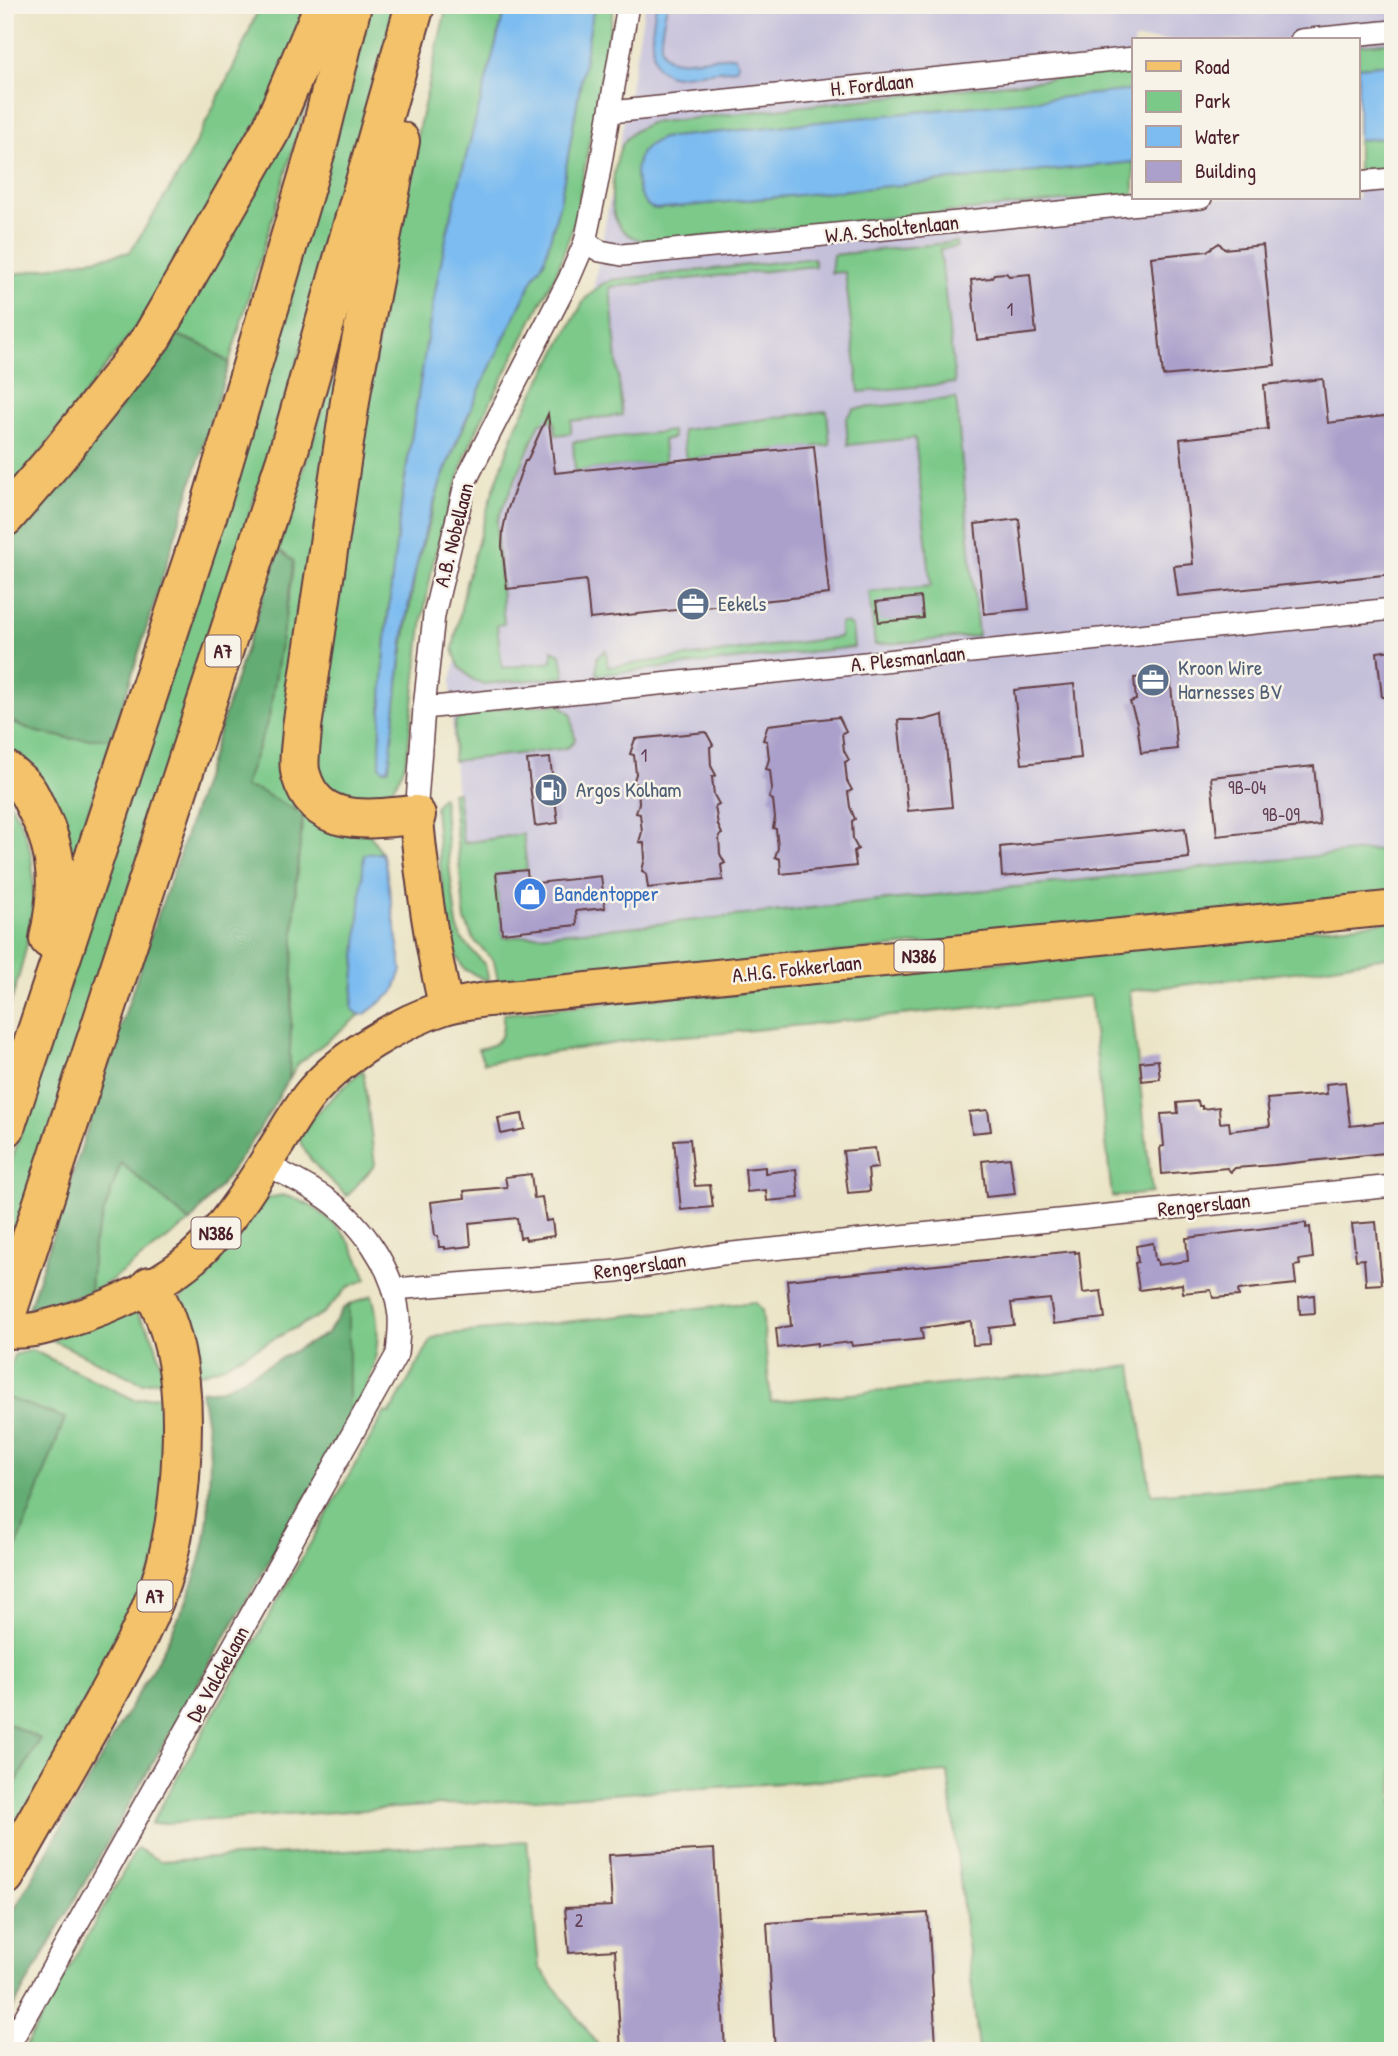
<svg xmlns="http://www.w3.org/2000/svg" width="1398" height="2056" font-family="'Patrick Hand',sans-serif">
  <rect width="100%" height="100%" fill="#f7f3e8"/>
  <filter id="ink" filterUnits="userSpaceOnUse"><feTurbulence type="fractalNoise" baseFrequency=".0143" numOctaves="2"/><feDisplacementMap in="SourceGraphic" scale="14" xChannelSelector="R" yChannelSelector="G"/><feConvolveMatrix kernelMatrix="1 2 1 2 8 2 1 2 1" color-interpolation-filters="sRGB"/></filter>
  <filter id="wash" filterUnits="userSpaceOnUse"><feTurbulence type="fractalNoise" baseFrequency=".00686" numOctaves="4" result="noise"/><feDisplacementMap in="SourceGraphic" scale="28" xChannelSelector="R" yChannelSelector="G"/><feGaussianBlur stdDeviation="1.57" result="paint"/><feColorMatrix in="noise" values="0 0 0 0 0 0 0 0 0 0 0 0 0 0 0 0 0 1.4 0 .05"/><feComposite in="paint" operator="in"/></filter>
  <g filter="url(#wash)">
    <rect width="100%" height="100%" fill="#ebe4c6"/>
    <path fill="#c5c0da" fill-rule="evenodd" d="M645,5H1393V873L484,945L466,915L453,748L451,679L508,464L591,302ZM1134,40H1358V198H1134Z"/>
    <g fill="#7bc989" stroke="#62745a" stroke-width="2">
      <path d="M260,5H310L280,81L173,278L5,499V276L130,252L183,168L236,62Z"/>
      <path d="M366,5H396L302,346L207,650L5,1265V1181L74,971Z"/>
      <path d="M447,5H506L448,228L427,341L404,483L387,621L381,713L388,770L400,668L416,567L441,481L478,392L536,273L544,261L560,202L594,5H614L575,221L557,271L480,423L467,452L446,516L434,558L423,617L407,756C401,779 392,793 372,805L339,801L316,771L314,756L382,313L418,131Z"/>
      <path d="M1393,42V64L1358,67V45Z"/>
      <path d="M321,55L229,363L205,346L173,333Z"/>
      <path d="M1134,70V90L662,138L637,163L639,192L656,209L1134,162V194L648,242C610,235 609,206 614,174C617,160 618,148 627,138C633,130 642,127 650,123Z"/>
      <path d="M1393,137V168L1358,171V140Z"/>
      <path d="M956,242L957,247L940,249L955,383L859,392L845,272L831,273L833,255Z"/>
      <path d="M814,258L815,266L610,287L622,415L571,421V433L556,435L554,420L540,423L497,521V540L504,624L497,625L502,668L552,662V650L561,654L565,677L483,684L473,680L459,667L453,649L466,583L490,500L517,424L585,299L602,284L612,280Z"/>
      <path d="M358,296L289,752L370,835L382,853L365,854L352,1008L360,1015L298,1064L289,1079L296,881L303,814L243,787L269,717L294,562L278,549Z"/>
      <path d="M956,398L978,636L875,645L869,592L931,586L915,438L848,445L846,418L854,409Z"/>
      <path d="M827,411L830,445L686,459L682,430Z"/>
      <path d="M672,431L673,438L663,440L665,462L575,471L573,442Z"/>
      <path d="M840,623H846L852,627L854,647L597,675V657L606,650L608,667L840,637Z"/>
      <path d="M559,704L571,714L575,740L569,747L561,749L453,761L455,721C483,705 527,707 559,704Z"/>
      <path d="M5,719L37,732L73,739H112L67,876L5,752Z"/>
      <path d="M457,792L463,843L523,834L527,870L496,874L503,938L628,927L1393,848V895L672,970L498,981L494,961L474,940L465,921L452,793Z"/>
      <path d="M5,797C56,860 28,951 5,1020Z"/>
      <path d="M441,797H443L450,873L457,925L461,938L485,965L489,982L464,969L454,952L441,877L435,807Z"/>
      <path d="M1393,921V956L1310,970L1130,991L1152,1193L1112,1197L1090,996L714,1034L650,1038L484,1063L478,1049C502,1045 504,1037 503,1014Z"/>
      <path d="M363,1069L375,1165L347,1196C330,1180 308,1162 299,1139L312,1117Z"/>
      <path d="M121,1163L190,1222L113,1279L90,1293L93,1244Z"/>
      <path d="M282,1195C297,1198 309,1204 321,1213C349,1234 354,1248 367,1279L348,1287L324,1313L218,1368L198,1374L180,1303L190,1274L251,1210L268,1198Z"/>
      <path d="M372,1295C386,1344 372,1382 349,1424V1305Z"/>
      <path d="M755,1302L762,1310L771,1402L1132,1366L1151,1494L1393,1475V2051H979L948,1772L151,1824L385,1412L390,1413L432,1339L441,1335Z"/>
      <path d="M134,1311C154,1332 159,1351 164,1380L142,1383L50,1339Z"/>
      <path d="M32,1350L135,1400L177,1392L174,1526L5,1862V1802L40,1740L5,1722V1579L64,1418L5,1397V1380L14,1355Z"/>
      <path d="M527,1841L539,1967L603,2051H23L137,1848L160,1861Z"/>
    </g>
    <g fill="#64ad75" stroke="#576650" stroke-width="2">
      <path d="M172,333L205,346L229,363L112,739H73L37,732L5,719V543C68,478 122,408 172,333Z"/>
      <path d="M278,549L294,562L269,717L244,787L258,790L303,814L296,881L289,1079L258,1132L225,1180L190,1222L121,1163L93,1244L90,1293L29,1308L149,940L176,865Z"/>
      <path d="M349,1305V1424L185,1706L5,2022V1926L163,1650L187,1600L200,1561L205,1540L208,1518L210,1460L209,1437L201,1391L223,1389L328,1333L343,1309Z"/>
      <path d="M5,1397L65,1418L5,1579Z"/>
      <path d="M5,1722L40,1739L5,1802Z"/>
    </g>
    <g fill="#7cbcf0" stroke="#636e8e" stroke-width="2">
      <path d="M506,5H594L560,202L544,261L536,273C490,368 438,464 416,568C401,633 397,701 389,768L384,770L380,766C381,644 397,523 417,403C426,344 435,284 449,226C466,152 487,79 506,5Z"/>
      <path d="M656,5H667C664,23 650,59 678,61L734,56L738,63L736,69L675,76L667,74L657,67C649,46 652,27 656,5Z"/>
      <path d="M1393,64V137L1358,140V67Z"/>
      <path d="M1134,90V162L656,209C638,206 633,177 638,161C641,149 651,143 662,138Z"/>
      <path d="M382,853L385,862L402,970L394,992L365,1014L360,1015L352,1009L364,854Z"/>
    </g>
    <g id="blocks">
      <g fill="#aba0cb">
        <path d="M1219,243L1224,249L1263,245L1275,365L1163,376L1151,257L1207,251Z"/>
        <path d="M1006,273L1009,276L1030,274L1036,333L977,340L971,280L991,278L994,274Z"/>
        <path d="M1323,379L1328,423L1393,415V574L1178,596L1174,566L1193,564L1180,439L1268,429L1264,385Z"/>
        <path d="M548,414L555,473L814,446L829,594L590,619L586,580L507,589L502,546L503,530L507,511L525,461H527Z"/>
        <path d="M1019,519L1029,609L984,614L975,524Z"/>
        <path d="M921,597L923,618L879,622L876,602Z"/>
        <path d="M1393,650V697H1382L1377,652Z"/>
        <path d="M1170,675L1177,749L1141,753L1137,723L1130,702L1136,700L1134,678Z"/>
        <path d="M1074,684L1081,758L1022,764L1014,690Z"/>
        <path d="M943,715L952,807L908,811L898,720H924Z"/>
        <path d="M839,717L846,731L842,733L844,751L849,760L845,762L847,781L852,790L848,792L850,807L855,819L852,821L853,840L858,849L854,851L856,866L781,874L780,859L775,857L778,848L776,829L773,828L775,818L773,800L769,798L772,789L770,770L766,769L769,759L767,741L763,740L768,725Z"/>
        <path d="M706,732L713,745L710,747L711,766L716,775L712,777L714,795L719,804L715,806L718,825L722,834L719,836L720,854L725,863L721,865L723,880L648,888L646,873L642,871L645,858L644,843L639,842L642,832L640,814L636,813L639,803L638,784L633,783L636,774L634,755L630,754L635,739Z"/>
        <path d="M550,758L558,823L535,826L527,760Z"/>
        <path d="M1314,766L1320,825L1217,836L1211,777Z"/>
        <path d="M1185,828L1189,858L1002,877L1000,847Z"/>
        <path d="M527,870L528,884L601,876L605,908L576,911L577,925L502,933L496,873Z"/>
        <path d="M1158,1060L1160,1079L1142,1081L1140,1062Z"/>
        <path d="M1345,1082L1350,1126L1393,1121V1152L1274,1165L1235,1168L1231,1172L1227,1168L1162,1174L1160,1147L1164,1146L1161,1114L1178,1113L1177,1103L1198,1101L1199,1106H1202V1109L1219,1107L1220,1123L1229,1122L1230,1131L1270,1126L1267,1099L1327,1094L1326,1084Z"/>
        <path d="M988,1110L991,1131L972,1133L969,1112Z"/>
        <path d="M522,1114L525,1129L501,1134L498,1118Z"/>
        <path d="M690,1139L695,1186L710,1185L713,1207L681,1210L674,1140Z"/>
        <path d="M875,1148L878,1168L868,1169L870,1191L848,1193L843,1151Z"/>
        <path d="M1010,1158L1015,1194L986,1197L982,1161Z"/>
        <path d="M765,1167V1173L796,1169L799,1198L767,1201L766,1190L747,1192L745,1169Z"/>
        <path d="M531,1174L534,1198L542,1197L546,1221L552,1220L554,1236L526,1240L525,1237L520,1238L517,1218L469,1223L471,1246L445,1249V1247H439L438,1236H435L431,1202L465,1198L464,1191L507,1187L505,1177Z"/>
        <path d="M1376,1222L1382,1284L1366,1285L1364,1259L1356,1260L1352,1224Z"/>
        <path d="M1306,1223V1228L1310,1227L1313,1258L1299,1260L1300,1265L1294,1266L1296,1284L1238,1290L1239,1296L1213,1298L1211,1290L1183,1293L1182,1284L1139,1290L1135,1263L1138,1262L1136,1246L1153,1243L1155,1260H1157L1158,1265L1188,1261L1186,1238Z"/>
        <path d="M1075,1251V1253L1079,1252L1083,1293L1101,1291L1105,1318L1054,1324L1050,1299L1011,1303L1014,1325L989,1328L990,1344L973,1345L971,1321L921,1328L923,1339L852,1346L851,1342L817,1346V1343L778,1348L776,1328L791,1326L787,1280Z"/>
        <path d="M1314,1295L1315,1313L1300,1314L1299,1297Z"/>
        <path d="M714,1849L725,2051H621L615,1950L569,1953L565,1908L612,1906L609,1855Z"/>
        <path d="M928,1913L936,2045L842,2051H775L767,1923Z"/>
      </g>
    </g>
  </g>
  <g filter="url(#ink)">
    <use href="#blocks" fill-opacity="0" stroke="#623d42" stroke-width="2"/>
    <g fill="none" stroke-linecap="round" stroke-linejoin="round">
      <defs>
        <g id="street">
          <path d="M1301,40L1393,31"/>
          <path d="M611,112L1134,58"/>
          <path d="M1358,182L1393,179"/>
          <path d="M585,242L600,251L622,255L1201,198"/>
          <path d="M424,708L1393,609"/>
          <path d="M416,815L424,708L434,615L466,480L569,279L585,242L598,180L628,5"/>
          <path d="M394,1289L617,1271L723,1254L1393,1186"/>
          <path d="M6,2051C138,1819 266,1586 397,1354C398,1342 400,1328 399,1316C394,1267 359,1218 318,1193C301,1182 283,1173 265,1164"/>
        </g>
        <g id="primary">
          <path d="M416,815C422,880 431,943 446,1007"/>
          <path d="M5,1332C17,1331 30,1331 42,1328C94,1315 165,1287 203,1248C234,1216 256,1178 280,1140C290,1124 300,1106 312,1092C344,1055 400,1022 446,1007C458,1004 470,1002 483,1000L1393,908"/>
        </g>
        <g id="highway">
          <path d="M400,141L352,388L302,727C302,740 297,763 301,775C317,831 373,818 416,815"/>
          <path d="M5,517L56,458L152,337L272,128L324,5"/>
          <path d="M5,770C12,776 20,782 25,788C31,795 34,805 38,812C60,854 59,893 49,939"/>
          <path d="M5,1128L211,504L319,140L352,5"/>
          <path d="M5,1319L289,450L415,5"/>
          <path d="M5,1876C35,1824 64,1771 94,1719C121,1670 151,1620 166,1565C178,1519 182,1471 182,1423C182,1376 175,1327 150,1286"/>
        </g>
      </defs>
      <use href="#street" stroke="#623d42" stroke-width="24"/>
      <use href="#primary" stroke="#623d42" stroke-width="37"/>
      <use href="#highway" stroke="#623d42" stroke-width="42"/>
      <use href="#street" stroke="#fff" stroke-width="21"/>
      <use href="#primary" stroke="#f3c26a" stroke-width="33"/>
      <use href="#highway" stroke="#f3c26a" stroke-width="38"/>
    </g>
  </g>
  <defs>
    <symbol id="office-disc" viewBox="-11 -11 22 22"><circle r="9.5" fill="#5c6f8a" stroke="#f7f3e8"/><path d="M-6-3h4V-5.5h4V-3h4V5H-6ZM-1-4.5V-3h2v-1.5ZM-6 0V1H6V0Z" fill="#fff"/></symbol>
    <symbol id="fuel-disc" viewBox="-11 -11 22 22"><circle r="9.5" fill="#5c6f8a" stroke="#f7f3e8"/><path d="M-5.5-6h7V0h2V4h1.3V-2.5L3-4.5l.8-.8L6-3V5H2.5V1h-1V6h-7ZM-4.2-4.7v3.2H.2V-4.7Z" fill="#fff"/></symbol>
    <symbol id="shop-disc" viewBox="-11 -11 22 22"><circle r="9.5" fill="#3f7fe0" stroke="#f7f3e8"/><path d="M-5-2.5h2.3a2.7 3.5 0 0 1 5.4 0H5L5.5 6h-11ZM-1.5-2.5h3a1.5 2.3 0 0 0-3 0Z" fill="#fff"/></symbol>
  </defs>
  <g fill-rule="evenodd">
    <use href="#office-disc" x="674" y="585" width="38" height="38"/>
    <use href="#office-disc" x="1134" y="661" width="38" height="38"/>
    <use href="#fuel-disc" x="532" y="771" width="38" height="38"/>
    <use href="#shop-disc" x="511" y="875" width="38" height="38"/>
  </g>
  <g text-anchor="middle" stroke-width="5" stroke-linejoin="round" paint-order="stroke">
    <g font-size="18" fill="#623f53">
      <text x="1010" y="316">1</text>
      <text x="644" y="762">1</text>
      <text x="1247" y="794">9B-04</text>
      <text x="1281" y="821">9B-09</text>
      <text x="579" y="1927">2</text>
    </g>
    <g fill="#f7f3e8" stroke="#7e5f64" stroke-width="2">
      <rect x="205.5" y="635.5" width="35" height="31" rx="5"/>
      <rect x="894.5" y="940.5" width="49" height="31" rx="5"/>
      <rect x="191.5" y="1217.5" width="49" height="31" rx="5"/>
      <rect x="137.5" y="1580.5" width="35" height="31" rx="5"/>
    </g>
    <g font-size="19" font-weight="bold" fill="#4a1f2b">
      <text x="223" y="658">A7</text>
      <text x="919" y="963">N386</text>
      <text x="216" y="1240">N386</text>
      <text x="155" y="1603">A7</text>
    </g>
    <g font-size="21" fill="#4a1f2b" stroke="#f7f3e8">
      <text transform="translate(872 85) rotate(-6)" y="7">H. Fordlaan</text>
      <text transform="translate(892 229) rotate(-6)" y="7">W.A. Scholtenlaan</text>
      <text transform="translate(454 535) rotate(-76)" y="7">A.B. Nobellaan</text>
      <text transform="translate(908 659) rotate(-6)" y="7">A. Plesmanlaan</text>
      <text transform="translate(797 969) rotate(-6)" y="7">A.H.G. Fokkerlaan</text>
      <text transform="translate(1204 1205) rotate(-6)" y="7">Rengerslaan</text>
      <text transform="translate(640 1266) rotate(-8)" y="7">Rengerslaan</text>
      <text transform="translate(218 1674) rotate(-61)" y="7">De Valckelaan</text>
    </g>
    <g font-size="21" fill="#4e5e75" stroke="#f7f3e8" text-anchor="start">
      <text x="718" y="611">Eekels</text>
      <text x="1178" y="675">Kroon Wire<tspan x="1178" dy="24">Harnesses BV</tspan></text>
      <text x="576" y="797">Argos Kolham</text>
    </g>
    <g font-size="21" fill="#366cbe" stroke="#f7f3e8" text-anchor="start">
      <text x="554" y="901">Bandentopper</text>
    </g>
  </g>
  <rect width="1398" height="2056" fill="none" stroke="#f7f3e8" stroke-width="28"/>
  <rect x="1132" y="38" width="228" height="161" fill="#f7f3e8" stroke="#b29e9c" stroke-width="2"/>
  <rect x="1146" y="61" width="35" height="10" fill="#f3c26a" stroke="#b29e9c" stroke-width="2"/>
  <text x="1195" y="74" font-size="21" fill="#4a1f2b">Road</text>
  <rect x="1146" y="91" width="35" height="21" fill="#7bc989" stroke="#b29e9c" stroke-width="2"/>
  <text x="1195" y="108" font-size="21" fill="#4a1f2b">Park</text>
  <rect x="1146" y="126" width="35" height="21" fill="#7cbcf0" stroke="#b29e9c" stroke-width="2"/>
  <text x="1195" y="144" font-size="21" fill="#4a1f2b">Water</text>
  <rect x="1146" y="161" width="35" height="21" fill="#aba0cb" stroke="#b29e9c" stroke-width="2"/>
  <text x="1195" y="178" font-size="21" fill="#4a1f2b">Building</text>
</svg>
